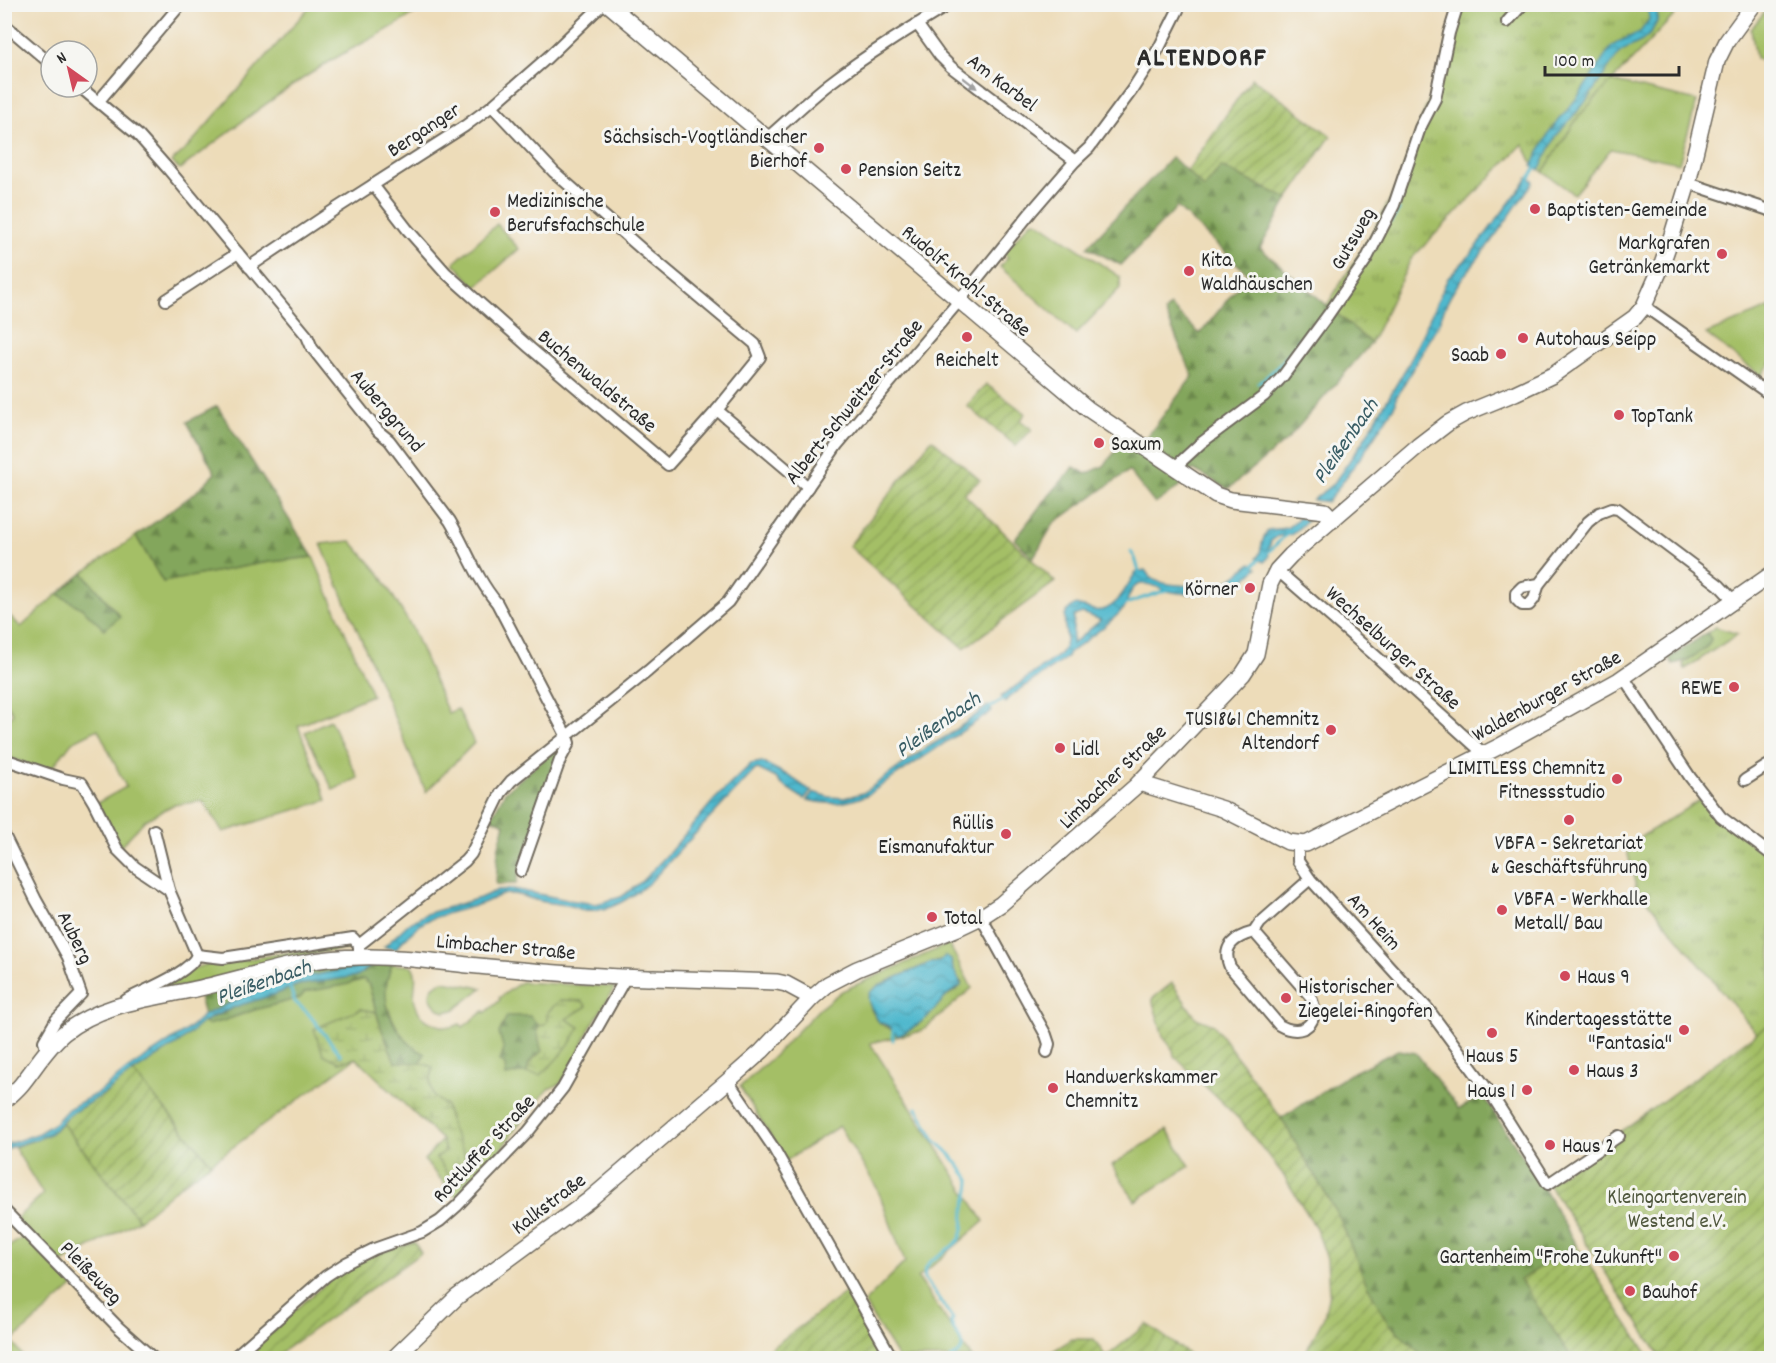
<svg xmlns="http://www.w3.org/2000/svg" width="1776" height="1363" font-family="Dekko,sans-serif">
  <defs>
    <pattern id="forest-firs" width="22" height="20" patternUnits="userSpaceOnUse" patternTransform="scale(1.5)"><rect width="22" height="20" fill="#83a65b"/><path d="M5 1l3.5 6h-7zM16 11l3.5 6h-7z" fill="#6b874b"/></pattern>
    <pattern id="wetland-marsh" width="20" height="14" patternUnits="userSpaceOnUse" patternTransform="scale(1.5)"><rect width="20" height="14" fill="#a4bf66"/><path d="M1 5h8M5 5V1M11 12h8M15 12V8" fill="none" stroke="#869b54"/></pattern>
    <pattern id="park-tufts" width="24" height="20" patternUnits="userSpaceOnUse" patternTransform="scale(1.5)"><rect width="24" height="20" fill="#a4bf66"/><path d="M3 7l-1-3M5 7V3M7 7l1-3M15 17l-1-3M17 17v-4M19 17l1-3" fill="none" stroke="#869b54"/></pattern>
    <pattern id="garden-furrows" width="10" height="10" patternUnits="userSpaceOnUse" patternTransform="scale(1.5)"><rect width="10" height="10" fill="#a4bf66"/><path d="M-1 1l2-2M0 10L10 0M9 11l2-2" fill="none" stroke="#869b54"/></pattern>
    <pattern id="water-waves" width="16" height="10" patternUnits="userSpaceOnUse" patternTransform="scale(1.5)"><rect width="16" height="10" fill="#4fb8cd"/><path d="M0 5q4-4 8 0t8 0" fill="none" stroke="#4296a7"/></pattern>
  </defs>
  <rect width="100%" height="100%" fill="#f6f6f2"/>
  <filter id="ink" filterUnits="userSpaceOnUse"><feTurbulence type="fractalNoise" baseFrequency=".0167" numOctaves="2"/><feDisplacementMap in="SourceGraphic" scale="12" xChannelSelector="R" yChannelSelector="G"/><feConvolveMatrix kernelMatrix="1 2 1 2 8 2 1 2 1" color-interpolation-filters="sRGB"/></filter>
  <filter id="wash" filterUnits="userSpaceOnUse"><feTurbulence type="fractalNoise" baseFrequency=".008" numOctaves="4" result="noise"/><feDisplacementMap in="SourceGraphic" scale="24" xChannelSelector="R" yChannelSelector="G"/><feGaussianBlur stdDeviation="1.35" result="paint"/><feColorMatrix in="noise" values="0 0 0 0 0 0 0 0 0 0 0 0 0 0 0 0 0 1.4 0 .05"/><feComposite in="paint" operator="in"/></filter>
  <g filter="url(#wash)">
    <rect width="100%" height="100%" fill="#eddcb9"/>
    <g fill="#a4bf66" stroke="#687548" stroke-width="1.5" fill-rule="evenodd">
      <path d="M416,4L420,9C392,31 359,43 329,62C276,94 229,132 180,169L171,162L187,148L311,5H370L377,10L389,5Z"/>
      <path d="M1770,5H1772L1771,46L1760,61L1756,58L1751,29Z"/>
      <path d="M1611,81L1697,101L1679,163L1611,149L1574,194L1543,172L1578,117Z"/>
      <path d="M1037,221L1120,277V288L1076,334L1000,267L1008,257L1003,253L1031,222Z"/>
      <path d="M497,224L519,249L476,287L454,263Z"/>
      <path d="M1771,307V363L1761,376L1706,334Z"/>
      <path d="M136,536L163,582L262,563L313,557L372,695L298,726L327,800L223,832L203,801L173,805L145,820L120,847L97,803L126,787L98,729L72,742L49,772L5,756V722L13,713L5,701L4,610L21,627L58,594L83,609L104,629L120,616L83,573Z"/>
      <path d="M351,541L380,574L412,628L448,713L458,709L474,743L426,792L321,544Z"/>
      <path d="M1715,627L1738,634L1685,669L1683,663L1706,648L1711,639L1707,633Z"/>
      <path d="M330,720L358,778L333,790L305,732Z"/>
      <path d="M352,942L351,947L348,949L323,952L215,980L143,993C168,981 195,962 224,963Z"/>
      <path d="M949,944L972,988L922,1031L870,1043L984,1221L918,1278L972,1358H898L864,1303L905,1262L877,1188L839,1126L786,1161L740,1087L774,1056L819,1009L842,991ZM941,960H951L955,975L962,983L957,990L944,997L929,1016L895,1034C888,1024 886,1029 880,1023C873,1016 869,1005 868,996L879,985L930,963Z"/>
      <path d="M391,964L412,966C422,982 406,995 421,1015C425,1020 431,1023 437,1025C445,1028 453,1028 460,1024L463,1027L484,1011L485,1013L500,1000L499,998L521,982L615,987L589,1030L576,1059L560,1084L548,1089L519,1124L491,1164L458,1199L424,1160L442,1140L445,1151L436,1158L444,1168L452,1182L469,1181L464,1153L452,1129L446,1106L433,1096L430,1083L433,1068L420,1063L425,1054C406,1046 396,1029 389,1010C388,1006 385,1001 385,997C384,985 388,974 391,964Z"/>
      <path d="M364,979L369,985L376,1012L361,1009L339,1062L356,1058L211,1163L133,1072L179,1043L203,1022L207,1025C241,1017 272,1002 305,992C324,987 344,985 364,979Z"/>
      <path d="M443,981L482,988L454,1010L444,1012C429,1004 423,988 443,981Z"/>
      <path d="M62,1123L139,1220L60,1264L16,1219L43,1194L14,1147L43,1137L51,1133Z"/>
      <path d="M1167,1130L1190,1166L1135,1201L1112,1165Z"/>
      <path d="M25,1236L73,1287L12,1341L24,1358H5L4,1250Z"/>
    </g>
    <g fill="url(#forest-firs)" stroke="#576843" stroke-width="1.5">
      <path d="M1172,157L1204,188L1221,167L1288,199L1260,248L1371,343L1287,440L1228,489L1193,469L1179,487L1155,504L1129,471L1054,523L1033,558L1015,539L1041,505L1074,467L1086,474L1104,466L1121,444L1141,445L1193,376L1165,312L1170,306L1200,334L1248,274L1177,207L1121,265L1087,247Z"/>
      <path d="M217,406L313,557L262,563L163,582L136,536L195,493L215,473L187,422Z"/>
      <path d="M83,573L120,617L104,629L83,609L58,594Z"/>
      <path d="M1707,633L1711,639C1708,650 1685,662 1673,664L1669,658Z"/>
      <path d="M558,747L561,752L519,871L516,884H496L498,849L505,824L491,818L505,792Z"/>
      <path d="M360,963L354,968L289,980L252,993L204,1015L199,997C253,982 304,969 360,963Z"/>
      <path d="M392,964C388,975 385,986 386,997C387,1019 405,1045 425,1054L420,1063H395L381,1028L369,985L364,979L345,985L305,992L300,998L254,1010L223,1021L207,1025L203,1022L237,1006L276,994L298,985L364,972L372,965Z"/>
      <path d="M507,1016H530L539,1026L537,1031C540,1038 539,1044 542,1051L529,1063L527,1073H519L506,1076L505,1065L500,1061L504,1050L499,1033Z"/>
      <path d="M1398,1050L1416,1053L1459,1109L1483,1096L1543,1187L1576,1245L1521,1280L1572,1358H1425L1388,1323L1366,1283L1339,1217L1281,1118L1350,1074Z"/>
    </g>
    <g fill="url(#wetland-marsh)" stroke="#687548" stroke-width="1.5">
      <path d="M560,1000L582,1001L587,1006L566,1019L580,1027C569,1047 557,1061 540,1075L527,1073L529,1063L542,1051C539,1044 540,1038 537,1031L539,1026L544,1025L547,1021V1013Z"/>
      <path d="M361,1009L376,1012L381,1028L395,1062L420,1063L433,1067L430,1083L433,1096L446,1106L452,1129L464,1153L469,1182L452,1183L444,1168L436,1158L445,1151L442,1140L356,1058L339,1062L323,1054L314,1029Z"/>
    </g>
    <g fill="url(#park-tufts)" stroke="#687548" stroke-width="1.5">
      <path d="M1464,5H1684L1578,117L1543,172L1531,161L1523,144L1411,259L1371,343L1327,305L1369,238L1396,188Z"/>
      <path d="M1700,800L1771,860V1023L1757,1034L1636,887L1626,846Z"/>
    </g>
    <g fill="url(#garden-furrows)" stroke="#687548" stroke-width="1.5">
      <path d="M1252,78L1331,136L1288,199L1221,167L1204,188L1187,171Z"/>
      <path d="M986,384L1025,413L1021,421L1032,429L1016,446L967,406Z"/>
      <path d="M932,439L980,480L964,494L1055,582L964,648L849,546Z"/>
      <path d="M1172,983L1196,1018L1214,1025L1281,1118L1339,1217L1366,1283L1388,1323L1425,1358H1298L1306,1352L1324,1317L1329,1293L1327,1259L1316,1228L1282,1173L1239,1119L1174,1056L1173,1050L1163,1036L1152,999Z"/>
      <path d="M1771,1023V1353L1767,1358H1661L1548,1184Z"/>
      <path d="M133,1072L211,1163L178,1187L139,1220L62,1123L70,1114L104,1094Z"/>
      <path d="M414,1242L421,1253L273,1358H238L330,1280L348,1267L375,1254Z"/>
      <path d="M1576,1245L1650,1358H1572L1520,1280Z"/>
      <path d="M848,1291L889,1358H758L759,1357Z"/>
      <path d="M1147,1324L1194,1358H1042L1072,1339H1094L1106,1357Z"/>
    </g>
    <g fill="url(#water-waves)" stroke="#3d727c" stroke-width="1.5" fill-rule="evenodd">
      <path d="M1648,5H1658L1657,22L1650,34L1642,41L1620,52L1586,101L1557,135L1539,170L1532,166L1549,133L1580,94L1611,47L1620,41L1640,32L1649,20Z"/>
      <path d="M1528,178L1533,180V182C1519,202 1505,223 1490,243C1471,268 1449,289 1440,321L1396,398V403L1365,451L1328,502L1313,500L1334,483L1363,441L1409,363L1448,278L1471,254Z"/>
      <path d="M1299,518L1308,520L1291,535L1278,536L1271,541L1268,550L1269,557L1264,562L1257,558C1263,551 1260,539 1268,530L1287,528Z"/>
      <path d="M1251,563L1257,568C1250,574 1244,581 1236,586C1220,594 1189,595 1172,592C1162,590 1150,582 1141,584C1129,586 1129,601 1123,609C1108,626 1087,639 1069,653L1066,658L1008,698L1005,703L1001,697L1060,654C1060,654 1065,646 1065,646C1070,629 1056,617 1074,605C1081,606 1087,608 1094,610C1115,614 1126,587 1136,572L1145,570C1147,573 1149,576 1151,578C1163,587 1211,588 1224,582C1235,578 1243,570 1251,563ZM1082,613L1101,620L1072,644L1074,616Z"/>
      <path d="M988,706L992,711L867,795C843,805 831,805 807,800L813,792L829,797L844,798L863,793L926,748L947,736Z"/>
      <path d="M762,762L789,776L811,791L804,799L781,784L776,778L758,769L755,770L650,882C632,897 610,913 585,910C579,910 573,906 567,905C558,904 549,903 540,901C531,899 522,895 513,894C501,893 493,899 483,903C464,910 444,913 426,921C420,924 399,943 396,949L384,947L408,924L426,914L480,898L498,890L513,889L568,900L596,904L621,897L641,882L668,854L714,800L751,764Z"/>
      <path d="M945,956L951,960C952,972 961,979 961,986L948,994L929,1016L910,1030L898,1036L889,1026L879,1022L871,1008L868,999L869,993L879,985L930,963L939,962Z"/>
      <path d="M360,963L372,965L357,976L298,985L276,994L237,1006L214,1016L203,1022L179,1043L133,1072L104,1094L70,1114L51,1133L43,1137L11,1147L5,1151V1145L37,1134L55,1123L68,1109L99,1092L128,1069L184,1032L204,1015L252,993L289,980L354,968Z"/>
    </g>
    <g fill="none" stroke-linecap="round" stroke-linejoin="round">
      <g stroke="#4fb8cd" stroke-width="3">
        <path d="M1528,181L1537,166"/>
        <path d="M1390,222L1399,210"/>
        <path d="M1258,383C1272,374 1292,353 1300,339L1308,337"/>
        <path d="M1131,552L1135,558L1140,575"/>
        <path d="M1267,553L1286,535"/>
        <path d="M1252,567L1262,557"/>
        <path d="M1125,604L1170,589"/>
        <path d="M988,709L1005,698"/>
        <path d="M289,985L295,1002L307,1012L341,1055"/>
        <path d="M893,1040V1030"/>
        <path d="M917,1108L935,1140L950,1154L970,1180C970,1193 966,1200 964,1212C963,1221 965,1232 959,1240C949,1253 920,1259 925,1279L953,1319L951,1322C952,1332 969,1344 959,1353C957,1355 953,1356 951,1358"/>
      </g>
    </g>
  </g>
  <g filter="url(#ink)">
    <g fill="none" stroke-linecap="round" stroke-linejoin="round">
      <defs>
        <g id="street">
          <path d="M1507,22L1523,4"/>
          <path d="M4,24L51,64"/>
          <path d="M917,24L940,56L951,67L1075,161"/>
          <path d="M80,87L138,135L169,170L307,336L312,348L378,431L389,440L450,521C466,548 476,578 497,603L567,737L569,743L560,760L521,871"/>
          <path d="M98,102L181,4"/>
          <path d="M492,106L554,172L645,252L755,344L760,357L717,410"/>
          <path d="M767,138C788,120 808,100 830,83C868,54 909,29 950,4"/>
          <path d="M1688,183L1772,211"/>
          <path d="M373,185L407,229L446,273L530,348L668,465L717,410L808,487"/>
          <path d="M249,267L337,208L465,126L492,106L547,58L603,4"/>
          <path d="M166,300L238,253"/>
          <path d="M1644,306L1772,396"/>
          <path d="M1174,468L1201,443L1264,396L1283,376L1328,315L1366,260L1394,205L1420,128L1435,99L1449,33L1458,4"/>
          <path d="M1277,570L1378,658L1484,754"/>
          <path d="M1539,584L1522,587L1516,593V599L1522,605H1529L1534,599L1539,584L1588,522L1599,513L1612,508L1618,509L1719,585L1734,601"/>
          <path d="M1624,678L1690,777L1721,817L1772,855"/>
          <path d="M4,759L63,779L82,783L94,803L117,849L135,867L169,890"/>
          <path d="M1745,780L1767,766H1772"/>
          <path d="M4,835L36,900L68,957L81,994L56,1020L44,1041L46,1050"/>
          <path d="M1298,844V861L1310,879L1428,1009L1493,1097L1548,1184L1619,1136"/>
          <path d="M981,917L1046,1035L1049,1044L1047,1052"/>
          <path d="M1254,932L1310,996C1323,1021 1303,1039 1279,1025L1230,967C1221,946 1235,937 1254,932L1260,923L1310,879"/>
          <path d="M197,955L223,958L353,938L359,945"/>
          <path d="M359,957V945L465,861L471,854L501,793L511,781L648,671L728,602L837,445L959,301L1031,212L1075,161L1089,148L1132,90L1159,48L1181,4"/>
          <path d="M126,1000C144,990 190,973 197,955L169,890L154,830"/>
          <path d="M728,1081L773,1147L892,1358"/>
          <path d="M4,1210L118,1327L153,1358"/>
          <path d="M233,1358L326,1276L346,1263L374,1249L422,1232L440,1221L457,1206L528,1132L563,1088L626,977"/>
        </g>
        <g id="secondary">
          <path d="M608,4L1088,409L1216,495L1231,500L1325,511L1333,520"/>
          <path d="M1139,783L1223,809L1288,842L1306,844L1498,747L1619,680L1772,574"/>
          <path d="M653,978L777,982L786,984L812,998"/>
          <path d="M4,1101C10,1096 16,1091 21,1085C35,1068 46,1048 64,1033C100,1004 148,999 191,990C247,978 302,957 360,957C396,956 432,961 468,965C528,971 589,976 649,978"/>
          <path d="M394,1358L457,1297L589,1200L728,1081L762,1051L812,998L828,984L857,969L958,928L981,917L1001,904L1136,786L1243,674L1256,654L1270,584L1277,570L1291,555L1418,446L1448,423L1466,413L1515,393L1553,375L1635,317L1644,306L1659,272L1673,232L1688,183L1717,61L1727,41L1754,4"/>
        </g>
      </defs>
      <use href="#street" stroke="#6f695d" stroke-width="14"/>
      <use href="#secondary" stroke="#6f695d" stroke-width="18"/>
      <use href="#street" stroke="#fff" stroke-width="10"/>
      <use href="#secondary" stroke="#fff" stroke-width="15"/>
    </g>
    <defs><path id="oneway-solid" d="M-6-.8H1V-3.2L6.5 0L1 3.2V.8H-6Z" transform="scale(1.5)"/></defs>
    <use fill="#a0a0a0" href="#oneway-solid" transform="translate(970 83) rotate(38)"/>
  </g>
  <g fill="#d1495b" stroke="#f6f6f2" stroke-width="2">
    <circle cx="819" cy="148" r="6"/>
    <circle cx="846" cy="169" r="6"/>
    <circle cx="1535" cy="209" r="6"/>
    <circle cx="495" cy="212" r="6"/>
    <circle cx="1722" cy="254" r="6"/>
    <circle cx="1189" cy="271" r="6"/>
    <circle cx="967" cy="337" r="6"/>
    <circle cx="1523" cy="338" r="6"/>
    <circle cx="1501" cy="354" r="6"/>
    <circle cx="1619" cy="415" r="6"/>
    <circle cx="1099" cy="443" r="6"/>
    <circle cx="1250" cy="588" r="6"/>
    <circle cx="1734" cy="687" r="6"/>
    <circle cx="1331" cy="730" r="6"/>
    <circle cx="1060" cy="748" r="6"/>
    <circle cx="1617" cy="779" r="6"/>
    <circle cx="1569" cy="820" r="6"/>
    <circle cx="1006" cy="834" r="6"/>
    <circle cx="1502" cy="910" r="6"/>
    <circle cx="932" cy="917" r="6"/>
    <circle cx="1565" cy="976" r="6"/>
    <circle cx="1286" cy="998" r="6"/>
    <circle cx="1684" cy="1030" r="6"/>
    <circle cx="1492" cy="1033" r="6"/>
    <circle cx="1574" cy="1070" r="6"/>
    <circle cx="1053" cy="1088" r="6"/>
    <circle cx="1527" cy="1090" r="6"/>
    <circle cx="1550" cy="1145" r="6"/>
    <circle cx="1674" cy="1256" r="6"/>
    <circle cx="1630" cy="1291" r="6"/>
  </g>
  <g text-anchor="middle" stroke-width="6" stroke-linejoin="round" paint-order="stroke">
    <g font-size="21" fill="#2b2b2b" stroke="#f6f6f2">
      <text transform="translate(1003 82) rotate(37)" y="7">Am Karbel</text>
      <text transform="translate(423 129) rotate(-33)" y="7">Berganger</text>
      <text transform="translate(1352 238) rotate(-60)" y="7">Gutsweg</text>
      <text transform="translate(967 280) rotate(40)" y="7">Rudolf-Krahl-Straße</text>
      <text transform="translate(598 380) rotate(40)" y="7">Buchenwaldstraße</text>
      <text transform="translate(853 401) rotate(-51)" y="7">Albert-Schweitzer-Straße</text>
      <text transform="translate(388 410) rotate(50)" y="7">Auberggrund</text>
      <text transform="translate(1394 647) rotate(42)" y="7">Wechselburger Straße</text>
      <text transform="translate(1546 695) rotate(-29)" y="7">Waldenburger Straße</text>
      <text transform="translate(1112 776) rotate(-44)" y="7">Limbacher Straße</text>
      <text transform="translate(1375 921) rotate(48)" y="7">Am Heim</text>
      <text transform="translate(76 937) rotate(64)" y="7">Auberg</text>
      <text transform="translate(506 946) rotate(5)" y="7">Limbacher Straße</text>
      <text transform="translate(483 1148) rotate(-47)" y="7">Rottluffer Straße</text>
      <text transform="translate(548 1203) rotate(-37)" y="7">Kalkstraße</text>
      <text transform="translate(92 1272) rotate(46)" y="7">Pleißeweg</text>
    </g>
    <g font-size="21" fill="#2b2b2b" stroke="#f6f6f2" text-anchor="start">
      <text x="807" y="143" text-anchor="end">Sächsisch-Vogtländischer<tspan x="807" dy="24">Bierhof</tspan></text>
      <text x="858" y="176">Pension Seitz</text>
      <text x="507" y="207">Medizinische<tspan x="507" dy="24">Berufsfachschule</tspan></text>
      <text x="1547" y="216">Baptisten-Gemeinde</text>
      <text x="1710" y="249" text-anchor="end">Markgrafen<tspan x="1710" dy="24">Getränkemarkt</tspan></text>
      <text x="1201" y="266">Kita<tspan x="1201" dy="24">Waldhäuschen</tspan></text>
      <text x="1535" y="345">Autohaus Seipp</text>
      <text x="1489" y="361" text-anchor="end">Saab</text>
      <text x="967" y="366" text-anchor="middle">Reichelt</text>
      <text x="1631" y="422">TopTank</text>
      <text x="1111" y="450">Saxum</text>
      <text x="1238" y="595" text-anchor="end">Körner</text>
      <text x="1722" y="694" text-anchor="end">REWE</text>
      <text x="1319" y="725" text-anchor="end">TUS1861 Chemnitz<tspan x="1319" dy="24">Altendorf</tspan></text>
      <text x="1072" y="755">Lidl</text>
      <text x="1605" y="774" text-anchor="end">LIMITLESS Chemnitz<tspan x="1605" dy="24">Fitnessstudio</tspan></text>
      <text x="994" y="829" text-anchor="end">Rüllis<tspan x="994" dy="24">Eismanufaktur</tspan></text>
      <text x="1569" y="849" text-anchor="middle">VBFA - Sekretariat<tspan x="1569" dy="24">&amp; Geschäftsführung</tspan></text>
      <text x="1514" y="905">VBFA - Werkhalle<tspan x="1514" dy="24">Metall/ Bau</tspan></text>
      <text x="944" y="924">Total</text>
      <text x="1577" y="983">Haus 9</text>
      <text x="1298" y="993">Historischer<tspan x="1298" dy="24">Ziegelei-Ringofen</tspan></text>
      <text x="1672" y="1025" text-anchor="end">Kindertagesstätte<tspan x="1672" dy="24">"Fantasia"</tspan></text>
      <text x="1492" y="1062" text-anchor="middle">Haus 5</text>
      <text x="1586" y="1077">Haus 3</text>
      <text x="1065" y="1083">Handwerkskammer<tspan x="1065" dy="24">Chemnitz</tspan></text>
      <text x="1515" y="1097" text-anchor="end">Haus 1</text>
      <text x="1562" y="1152">Haus 2</text>
      <text x="1662" y="1263" text-anchor="end">Gartenheim "Frohe Zukunft"</text>
      <text x="1642" y="1298">Bauhof</text>
    </g>
    <g font-size="21" fill="#4f573d" stroke="#f6f6f2">
      <text x="1677" y="1203">Kleingartenverein<tspan x="1677" dy="24">Westend e.V.</tspan></text>
    </g>
    <g font-size="22" font-style="italic" fill="#385c64" stroke="#f6f6f2">
      <text transform="translate(1344 440) rotate(-55)" y="8">Pleißenbach</text>
      <text transform="translate(937 723) rotate(-35)" y="8">Pleißenbach</text>
      <text transform="translate(263 980) rotate(-19)" y="8">Pleißenbach</text>
    </g>
    <g font-size="27" font-weight="bold" letter-spacing="1.5" fill="#2b2b2b" stroke="#f6f6f2">
      <text x="1202" y="65">ALTENDORF</text>
    </g>
  </g>
  <rect width="1776" height="1363" fill="none" stroke="#f6f6f2" stroke-width="24"/>
  <g transform="translate(69 69) rotate(326)"><circle r="28" fill="#f6f6f2" stroke="#a5a5a2" stroke-width="1.5"/>
  <path d="M0-4.5L10 22L0 15L-10 22Z" fill="#d1495b"/>
  <text y="-9" font-size="16" font-weight="bold" text-anchor="middle" fill="#2b2b2b">N</text>
  </g>
  <path d="M1545 66v9h134v-9" fill="none" stroke="#2b2b2b" stroke-width="3"/>
  <text x="1554" y="66" font-size="18" fill="#2b2b2b" stroke="#f6f6f2" stroke-width="4.5" paint-order="stroke">100 m</text>
</svg>
